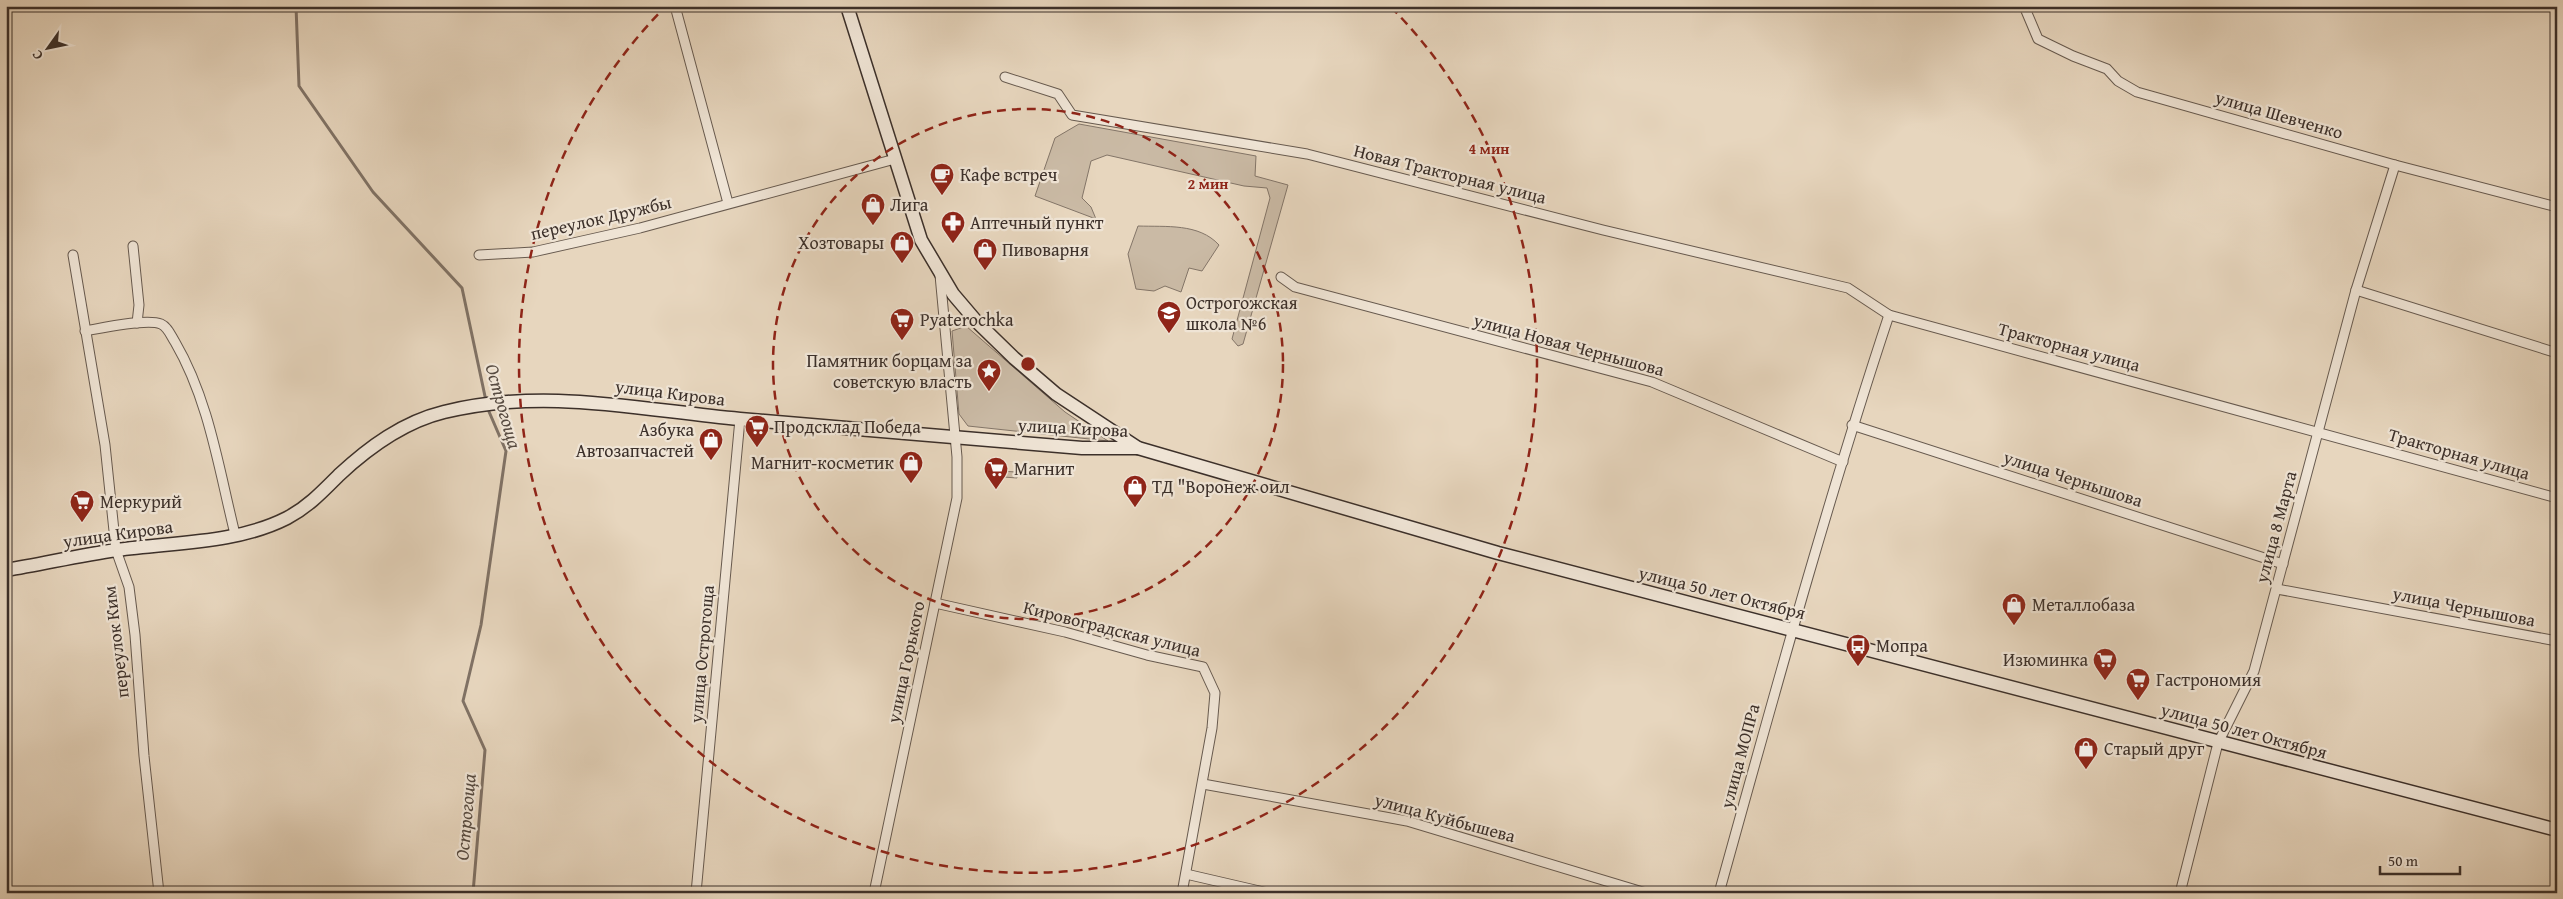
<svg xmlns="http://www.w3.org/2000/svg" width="2563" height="899" font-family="'Gentium Book Plus',serif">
  <rect width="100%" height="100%" fill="#e7d6be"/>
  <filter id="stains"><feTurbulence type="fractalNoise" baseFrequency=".004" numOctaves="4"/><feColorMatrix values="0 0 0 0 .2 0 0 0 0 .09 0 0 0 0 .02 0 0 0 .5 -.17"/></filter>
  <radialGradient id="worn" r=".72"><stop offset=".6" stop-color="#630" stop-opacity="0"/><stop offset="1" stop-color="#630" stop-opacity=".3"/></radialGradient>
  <g fill="#cabaa5" stroke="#837568">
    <path d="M1079,124L1256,156L1255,176L1288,185L1243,344L1238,346L1232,339L1270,198L1267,188L1244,186L1107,155L1091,161L1082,198L1091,207L1096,219L1035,196L1055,138Z"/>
    <path d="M1138,226C1166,227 1199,223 1219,245L1202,271L1189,268L1181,292L1165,286L1154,291L1136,289L1128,254Z"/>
    <path d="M966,326L1065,412L1108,441L968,426L959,414L952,331Z"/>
    <path d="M998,471L1017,472V478L990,476Z"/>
  </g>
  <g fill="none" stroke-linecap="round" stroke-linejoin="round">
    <g stroke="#807265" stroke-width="3">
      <path d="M296,6L299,86L373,192L462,288L486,401"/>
      <path d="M473,893L485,750L463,701L481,625L506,451L487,407"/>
    </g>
    <defs>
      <g id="minor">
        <path d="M675,6L728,203"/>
        <path d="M2024,6L2038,39L2073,56L2107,69L2118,81L2137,92L2395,165L2557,207"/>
        <path d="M1005,77L1058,94L1072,115L1307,154L1603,230L1848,288L1889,315"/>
        <path d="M133,246L139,305L137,323"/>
        <path d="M73,255L105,445L116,550L129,587L135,635L144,756L159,893"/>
        <path d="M479,255L533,252L640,228L895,159"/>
        <path d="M1281,277L1295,287L1652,382L1843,462"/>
        <path d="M2356,290L2557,353"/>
        <path d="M85,331C102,328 147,318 161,324C168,327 171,336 175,342C209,400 219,470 235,534"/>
        <path d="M1852,425L2283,564"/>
        <path d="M2277,589L2557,641"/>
        <path d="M935,603L1065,632L1147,655L1203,667L1215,693L1212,728L1182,893"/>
        <path d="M1203,784L1407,821L1646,893"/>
        <path d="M1186,874L1268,893"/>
        <path d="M696,893L740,419"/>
        <path d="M874,893L957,498V457L940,275"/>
        <path d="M1719,893C1773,699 1826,505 1889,315L2557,498"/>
        <path d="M2180,893L2218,743L2254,671L2356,290L2395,165"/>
      </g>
      <g id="secondary">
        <path d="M847,6L921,240L953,294L976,321L1014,358L1056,394L1138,448L1498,553L2557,830"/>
        <path d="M6,570C43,564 80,555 117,550C173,542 236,544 287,518C308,507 323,491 339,475C369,447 403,422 444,412C545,387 640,410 740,419C854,429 968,438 1082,448H1138"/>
      </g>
    </defs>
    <use href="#minor" stroke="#675a4f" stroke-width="11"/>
    <use href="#secondary" stroke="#3c302a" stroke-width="15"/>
    <use href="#minor" stroke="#efe4d5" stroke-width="9"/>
    <use href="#secondary" stroke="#efe4d5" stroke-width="12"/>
  </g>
  <g fill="none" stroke="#8f2418" stroke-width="2.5" stroke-dasharray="9 6">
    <circle cx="1028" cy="364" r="255"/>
    <path d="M1391 7A509 509 0 1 1 665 7"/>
  </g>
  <defs>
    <symbol id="cafe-pin" viewBox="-11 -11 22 30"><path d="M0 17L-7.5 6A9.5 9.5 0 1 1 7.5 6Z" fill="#8f2418" stroke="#efe4d5"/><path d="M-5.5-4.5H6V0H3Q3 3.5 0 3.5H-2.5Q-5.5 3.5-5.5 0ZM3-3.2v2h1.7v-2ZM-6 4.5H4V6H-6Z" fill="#fff"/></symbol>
    <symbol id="shop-pin" viewBox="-11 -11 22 30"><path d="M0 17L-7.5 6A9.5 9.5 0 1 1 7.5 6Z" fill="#8f2418" stroke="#efe4d5"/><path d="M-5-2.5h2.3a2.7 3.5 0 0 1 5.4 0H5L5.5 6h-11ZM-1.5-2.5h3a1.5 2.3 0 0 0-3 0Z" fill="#fff"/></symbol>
    <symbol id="pharmacy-pin" viewBox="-11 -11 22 30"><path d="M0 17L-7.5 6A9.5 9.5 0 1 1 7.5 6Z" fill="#8f2418" stroke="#efe4d5"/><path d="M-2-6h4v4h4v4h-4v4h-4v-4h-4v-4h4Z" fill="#fff"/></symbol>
    <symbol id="school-pin" viewBox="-11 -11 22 30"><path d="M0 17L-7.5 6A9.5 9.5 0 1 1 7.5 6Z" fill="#8f2418" stroke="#efe4d5"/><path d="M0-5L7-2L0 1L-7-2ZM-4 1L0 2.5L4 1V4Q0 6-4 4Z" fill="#fff"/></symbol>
    <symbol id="supermarket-pin" viewBox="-11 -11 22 30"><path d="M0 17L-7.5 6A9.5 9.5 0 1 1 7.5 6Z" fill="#8f2418" stroke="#efe4d5"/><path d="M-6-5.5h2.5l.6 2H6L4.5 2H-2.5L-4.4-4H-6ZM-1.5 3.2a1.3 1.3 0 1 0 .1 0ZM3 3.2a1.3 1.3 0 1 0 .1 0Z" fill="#fff"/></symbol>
    <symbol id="sight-pin" viewBox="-11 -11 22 30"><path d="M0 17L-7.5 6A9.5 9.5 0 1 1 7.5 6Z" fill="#8f2418" stroke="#efe4d5"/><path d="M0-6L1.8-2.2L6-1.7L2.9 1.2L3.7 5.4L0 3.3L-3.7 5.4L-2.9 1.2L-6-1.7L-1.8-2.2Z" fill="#fff"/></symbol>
    <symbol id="bus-pin" viewBox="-11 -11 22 30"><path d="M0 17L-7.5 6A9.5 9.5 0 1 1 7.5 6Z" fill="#8f2418" stroke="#efe4d5"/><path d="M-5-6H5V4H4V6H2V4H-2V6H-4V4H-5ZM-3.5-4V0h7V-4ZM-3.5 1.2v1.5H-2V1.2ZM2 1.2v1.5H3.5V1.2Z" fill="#fff"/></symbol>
  </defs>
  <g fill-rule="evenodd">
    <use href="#cafe-pin" x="928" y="161" width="28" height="38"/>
    <use href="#shop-pin" x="859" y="191" width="28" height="38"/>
    <use href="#pharmacy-pin" x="939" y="209" width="28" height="38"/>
    <use href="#shop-pin" x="888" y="229" width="28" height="38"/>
    <use href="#shop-pin" x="971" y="236" width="28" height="38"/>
    <use href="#school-pin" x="1155" y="299" width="28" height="38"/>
    <use href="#supermarket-pin" x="888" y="306" width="28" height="38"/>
    <use href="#sight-pin" x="975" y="357" width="28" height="38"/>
    <use href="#supermarket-pin" x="743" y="413" width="28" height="38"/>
    <use href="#shop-pin" x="697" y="426" width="28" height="38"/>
    <use href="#shop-pin" x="897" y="449" width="28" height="38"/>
    <use href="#supermarket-pin" x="982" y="455" width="28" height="38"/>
    <use href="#shop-pin" x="1121" y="473" width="28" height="38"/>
    <use href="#supermarket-pin" x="68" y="488" width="28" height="38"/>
    <use href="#shop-pin" x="2000" y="591" width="28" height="38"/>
    <use href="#bus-pin" x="1844" y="632" width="28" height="38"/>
    <use href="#supermarket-pin" x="2091" y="646" width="28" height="38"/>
    <use href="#supermarket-pin" x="2124" y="666" width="28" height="38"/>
    <use href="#shop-pin" x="2072" y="735" width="28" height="38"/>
  </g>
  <g text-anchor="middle" stroke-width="4.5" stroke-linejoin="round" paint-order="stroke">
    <g font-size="18" fill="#3c302a" stroke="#efe4d5">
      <text transform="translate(2279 115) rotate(16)" y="6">улица Шевченко</text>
      <text transform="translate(1450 174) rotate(14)" y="6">Новая Тракторная улица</text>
      <text transform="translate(601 218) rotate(-13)" y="6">переулок Дружбы</text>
      <text transform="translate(1569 345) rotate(15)" y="6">улица Новая Чернышова</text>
      <text transform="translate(2069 347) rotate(15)" y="6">Тракторная улица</text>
      <text transform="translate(670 393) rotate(7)" y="6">улица Кирова</text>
      <text transform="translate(1073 428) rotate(3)" y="6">улица Кирова</text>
      <text transform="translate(2459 454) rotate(16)" y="6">Тракторная улица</text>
      <text transform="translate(2073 479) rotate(18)" y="6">улица Чернышова</text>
      <text transform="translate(2276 527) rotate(-75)" y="6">улица 8 Марта</text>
      <text transform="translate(118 534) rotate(-8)" y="6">улица Кирова</text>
      <text transform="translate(1722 593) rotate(14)" y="6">улица 50 лет Октября</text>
      <text transform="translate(2464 607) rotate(11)" y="6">улица Чернышова</text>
      <text transform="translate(1112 629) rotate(14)" y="6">Кировоградская улица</text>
      <text transform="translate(116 642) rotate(-97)" y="6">переулок Ким</text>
      <text transform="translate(702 654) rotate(-85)" y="6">улица Острогоща</text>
      <text transform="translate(906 662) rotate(-78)" y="6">улица Горького</text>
      <text transform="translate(2244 731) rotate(15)" y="6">улица 50 лет Октября</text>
      <text transform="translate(1740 756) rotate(-75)" y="6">улица МОПРа</text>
      <text transform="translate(1445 818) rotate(15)" y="6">улица Куйбышева</text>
    </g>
    <g font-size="18" fill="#3c302a" stroke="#efe4d5" text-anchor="start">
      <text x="960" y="181">Кафе встреч</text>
      <text x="890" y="211">Лига</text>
      <text x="970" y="229">Аптечный пункт</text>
      <text x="884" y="249" text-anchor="end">Хозтовары</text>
      <text x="1002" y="256">Пивоварня</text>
      <text x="1186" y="309">Острогожская<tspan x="1186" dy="21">школа №6</tspan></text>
      <text x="920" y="326">Pyaterochka</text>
      <text x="972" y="367" text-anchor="end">Памятник борцам за<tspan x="972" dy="21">советскую власть</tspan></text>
      <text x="774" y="433">Продсклад Победа</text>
      <text x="694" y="436" text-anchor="end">Азбука<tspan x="694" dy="21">Автозапчастей</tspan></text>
      <text x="894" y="469" text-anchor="end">Магнит-косметик</text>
      <text x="1014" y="475">Магнит</text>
      <text x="1152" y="493">ТД "Воронеж оил</text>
      <text x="100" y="508">Меркурий</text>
      <text x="2032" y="611">Металлобаза</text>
      <text x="1876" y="652">Мопра</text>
      <text x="2088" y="666" text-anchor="end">Изюминка</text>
      <text x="2156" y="686">Гастрономия</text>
      <text x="2104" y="755">Старый друг</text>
    </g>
    <g font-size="19" font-style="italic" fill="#584c42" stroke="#efe4d5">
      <text transform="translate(504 406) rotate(74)" y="7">Острогоща</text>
      <text transform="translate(465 817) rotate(-85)" y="7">Острогоща</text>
    </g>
  </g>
  <circle cx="1028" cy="364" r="8" fill="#8f2418" stroke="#efe4d5" stroke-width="2.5"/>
  <g font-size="15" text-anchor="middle" font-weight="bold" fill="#8f2418" stroke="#efe4d5" stroke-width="4.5" stroke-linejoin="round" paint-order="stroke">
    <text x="1489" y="154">4 мин</text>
    <text x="1208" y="189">2 мин</text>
  </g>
  <rect width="2563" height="899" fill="none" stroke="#e7d6be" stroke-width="25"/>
  <rect x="8" y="8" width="2548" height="884" fill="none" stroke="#3c302a" stroke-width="2.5"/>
  <rect x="12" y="12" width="2538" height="874" fill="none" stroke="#3c302a"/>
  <g transform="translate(48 48) rotate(237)" stroke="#efe4d5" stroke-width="4" paint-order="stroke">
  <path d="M0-4L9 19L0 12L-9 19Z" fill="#3c302a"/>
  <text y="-8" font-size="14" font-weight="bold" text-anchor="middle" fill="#3c302a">С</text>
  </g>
  <path d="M2380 866v8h80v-8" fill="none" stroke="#3c302a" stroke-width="2.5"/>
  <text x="2388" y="866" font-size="15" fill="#3c302a" stroke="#efe4d5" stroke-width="4" paint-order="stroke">50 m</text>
  <rect width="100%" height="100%" filter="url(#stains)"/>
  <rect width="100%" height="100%" fill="url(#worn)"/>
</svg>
